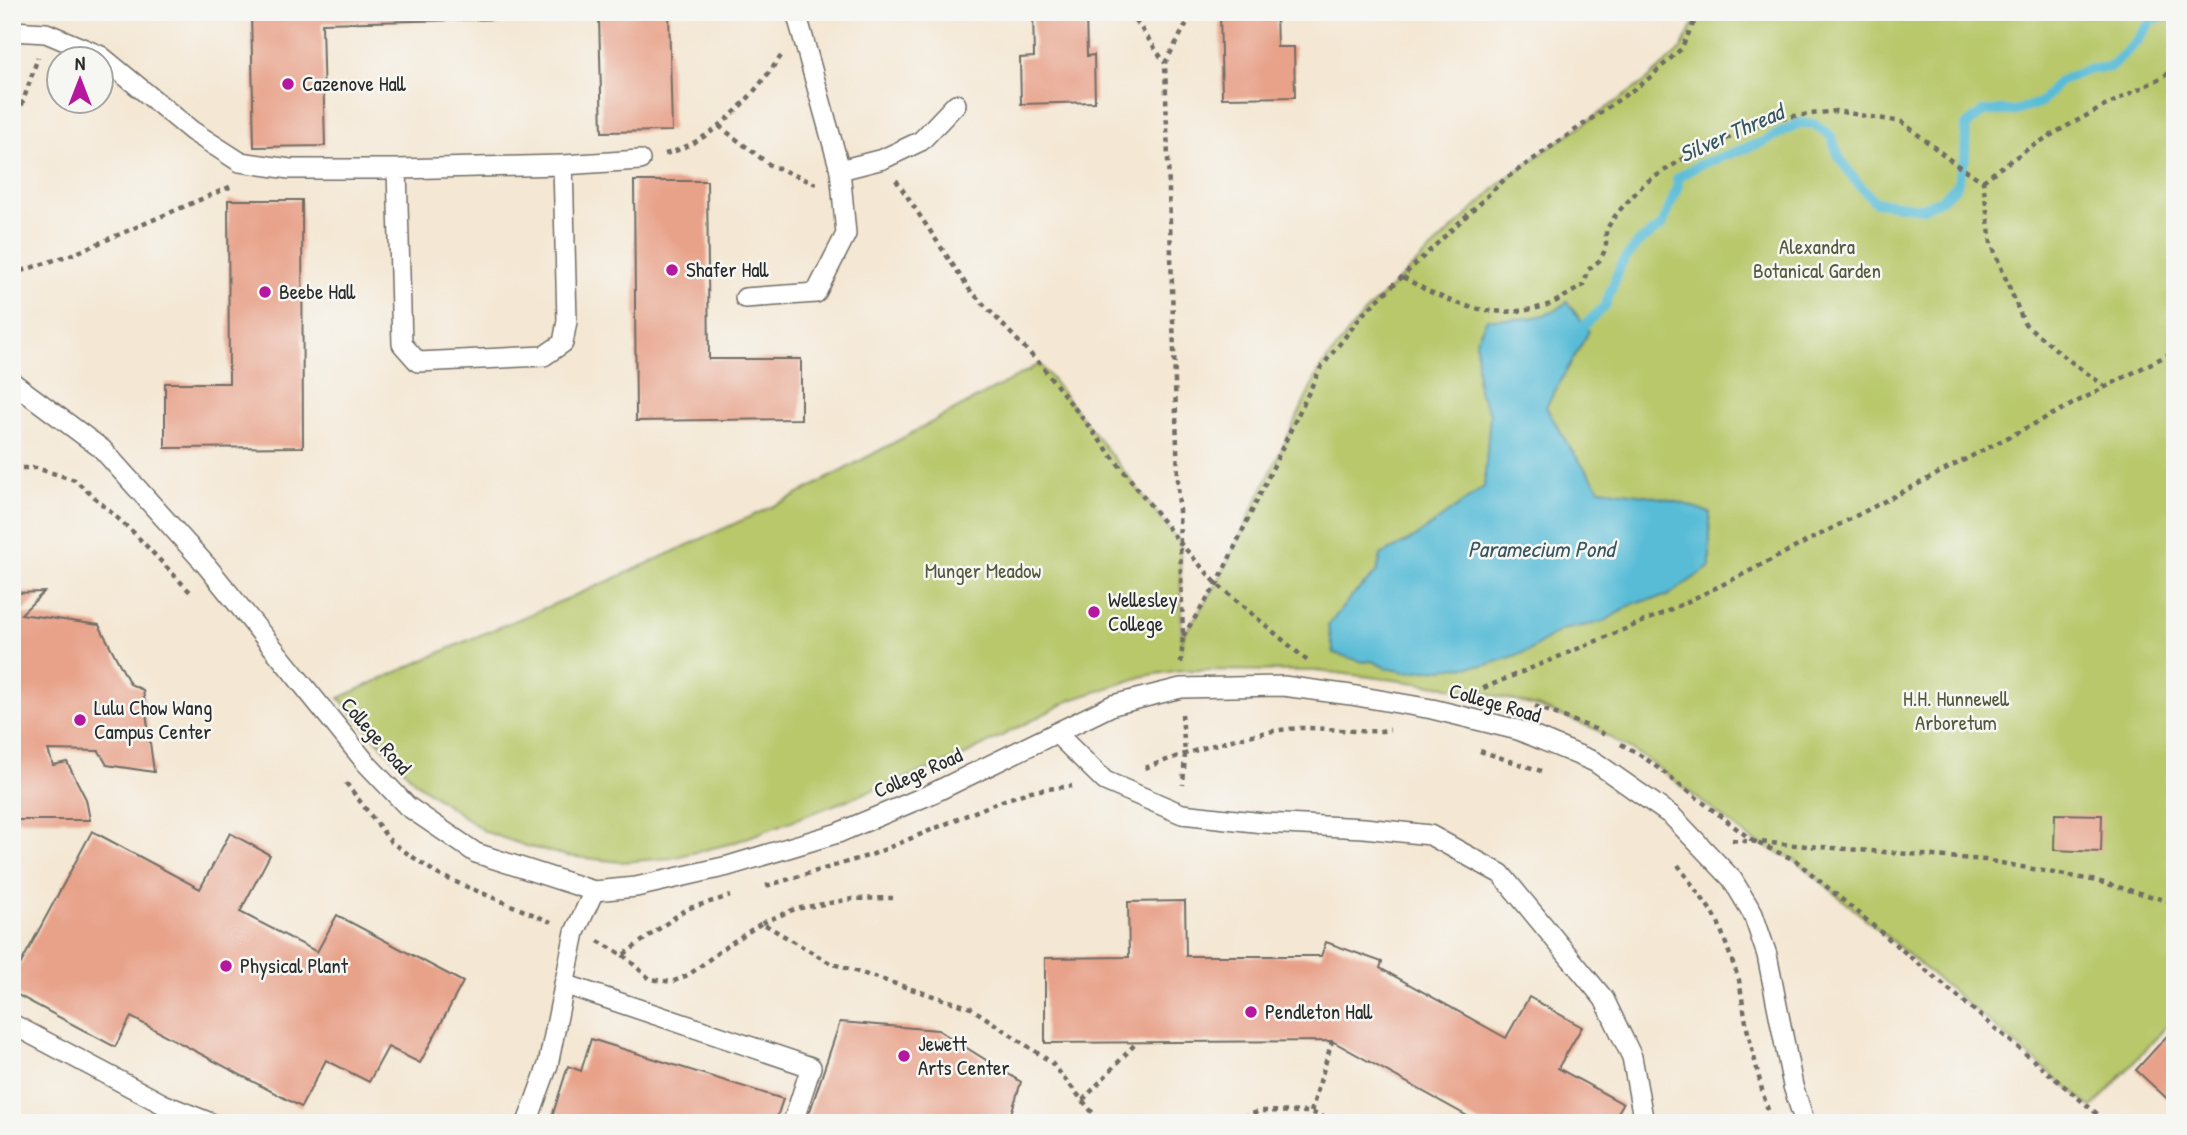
<svg xmlns="http://www.w3.org/2000/svg" width="2187" height="1135" font-family="'Patrick Hand',sans-serif">
  <rect width="100%" height="100%" fill="#f6f6f2"/>
  <filter id="ink" filterUnits="userSpaceOnUse"><feTurbulence type="fractalNoise" baseFrequency=".0143" numOctaves="2"/><feDisplacementMap in="SourceGraphic" scale="14" xChannelSelector="R" yChannelSelector="G"/><feConvolveMatrix kernelMatrix="1 2 1 2 8 2 1 2 1" color-interpolation-filters="sRGB"/></filter>
  <filter id="wash" filterUnits="userSpaceOnUse"><feTurbulence type="fractalNoise" baseFrequency=".00686" numOctaves="4" result="noise"/><feDisplacementMap in="SourceGraphic" scale="28" xChannelSelector="R" yChannelSelector="G"/><feGaussianBlur stdDeviation="1.57" result="paint"/><feColorMatrix in="noise" values="0 0 0 0 0 0 0 0 0 0 0 0 0 0 0 0 0 1.4 0 .05"/><feComposite in="paint" operator="in"/></filter>
  <g filter="url(#wash)">
    <rect width="100%" height="100%" fill="#f4e7d3"/>
    <path fill="#b8c86b" stroke="#727a4b" stroke-width="2" d="M1699,12H2175V1017L2092,1108L1795,860L1753,841L1645,758L1595,729L1539,707L1476,691L1386,679L1321,671L1181,670L1144,676L1071,700L963,756L733,843L672,858L621,862L567,856L526,846L486,832L416,783L339,698L464,642L609,581L793,497L1040,364L1180,543L1182,651L1183,636L1217,584L1320,369L1363,314L1505,179L1647,80L1681,49Z"/>
    <path fill="#58bcd7" stroke="#427481" stroke-width="2" d="M1567,302L1589,331L1546,407L1570,448L1600,489C1643,494 1670,497 1710,513V567L1667,596L1635,603L1603,622L1561,630L1529,651L1487,665L1405,672L1386,668L1372,661L1363,662L1334,653L1328,626L1350,598L1377,572L1381,555L1414,538L1484,487L1490,413L1478,390L1476,340L1487,319C1515,319 1545,322 1567,302Z"/>
    <g fill="none" stroke-linecap="round" stroke-linejoin="round">
      <path stroke="#58bcd7" stroke-width="10" d="M1585,325L1605,306L1621,264L1639,242L1662,226L1678,186L1677,178L1699,165L1763,142L1799,123L1814,124L1831,136L1839,157L1854,179L1875,202L1922,208L1940,200L1956,187L1965,159L1966,126L1984,111H2015L2042,102L2058,82L2086,70L2111,67L2136,42L2151,21L2175,14"/>
    </g>
    <g id="blocks">
      <g fill="#e8a28a">
        <path d="M251,12H669L672,131L602,132L599,17L322,23L325,146L254,147Z"/>
        <path d="M1033,12H1086L1087,56L1094,55L1095,102L1021,104L1020,58L1034,57Z"/>
        <path d="M1220,12H1276L1277,47H1294L1295,97L1222,98Z"/>
        <path d="M634,181H707L709,359H801V419L636,421Z"/>
        <path d="M228,200H302L303,447L165,448V383H229Z"/>
        <path d="M44,592L21,614L99,625L130,684L143,690L154,772L107,765L99,751L48,750L53,765L67,762L86,799L90,820H12V593Z"/>
        <path d="M2055,814L2102,815L2101,852L2054,850Z"/>
        <path d="M92,831L200,889L230,833L270,855L240,912L317,952L337,915L463,982L420,1063L388,1047L369,1082L326,1060L301,1107L131,1017L115,1047L12,992V980Z"/>
        <path d="M1185,901L1186,956H1321L1326,942L1382,962L1380,968L1506,1038L1529,997L1582,1027L1558,1068L1623,1104L1612,1123H1480L1332,1041L1045,1043V958L1129,957L1128,902Z"/>
        <path d="M840,1022L938,1030L1021,1082L1008,1123H806Z"/>
        <path d="M2175,1027V1106L2136,1070Z"/>
        <path d="M591,1039L783,1099L775,1123H550L568,1066L581,1071Z"/>
      </g>
    </g>
  </g>
  <g filter="url(#ink)">
    <use href="#blocks" fill-opacity="0" stroke="#716d66" stroke-width="2"/>
    <g fill="none" stroke-linecap="round" stroke-linejoin="round">
      <defs>
        <g id="lane">
          <path d="M796,12L840,170L883,159L921,141L956,104"/>
          <path d="M12,31L46,33L101,56L192,131L240,162L290,169H397L563,165L567,321L563,343L544,356L418,362L402,344L397,169"/>
          <path d="M563,165L640,160"/>
          <path d="M745,298L816,293L846,234L840,170"/>
          <path d="M12,382L102,449L206,565L367,764L407,806L476,853L594,891L636,887L728,866L838,833L931,794L1113,705L1181,688L1283,686L1351,695L1432,709L1518,730L1595,762L1672,816L1732,879L1753,914L1767,955L1793,1086L1805,1123"/>
          <path d="M1056,733L1105,781L1182,814L1263,823L1364,828L1430,835L1501,874L1604,999L1632,1057L1644,1123"/>
          <path d="M564,984L811,1067L794,1119"/>
          <path d="M12,1024L163,1104L211,1123"/>
          <path d="M527,1123L548,1065L575,932L594,891"/>
        </g>
      </defs>
      <use href="#lane" stroke="#716d66" stroke-width="22"/>
      <g stroke="#716d66" stroke-width="4.5" stroke-dasharray="5 5" stroke-linecap="butt">
        <path d="M1130,12L1165,63"/>
        <path d="M719,126L770,165L816,184"/>
        <path d="M12,134L38,57"/>
        <path d="M665,154C715,141 752,97 781,56"/>
        <path d="M896,180L969,289L1040,364L1180,543L1217,584L1310,663"/>
        <path d="M1983,181C2037,138 2099,109 2161,78L2175,69"/>
        <path d="M12,274L76,253L232,186"/>
        <path d="M1403,277C1448,304 1497,323 1550,304C1562,299 1573,291 1584,285L1588,270L1600,260L1604,252L1606,245V230L1617,213L1645,183L1694,152L1778,118L1836,111L1902,122L1958,166L1983,181L1991,243L2024,323L2070,361L2106,387"/>
        <path d="M12,468H36L75,480L134,533L193,595"/>
        <path d="M1183,636L1217,584L1320,369L1363,314L1505,179L1647,80L1681,49L1699,12"/>
        <path d="M1181,663L1183,636L1180,543L1165,63L1193,12"/>
        <path d="M1474,692L1666,612L1734,579L2175,351"/>
        <path d="M1535,706L1595,729L1605,735"/>
        <path d="M1182,714L1185,754L1183,785"/>
        <path d="M1621,744L1645,758L1753,841L1795,860L2108,1123"/>
        <path d="M1480,751L1541,771"/>
        <path d="M1145,768C1187,752 1258,729 1303,728C1331,728 1362,734 1390,730"/>
        <path d="M346,783L391,842L439,875L551,922"/>
        <path d="M1732,840L1985,860L2097,881L2175,903"/>
        <path d="M1678,865L1717,919L1739,980L1747,1028L1763,1094L1772,1123"/>
        <path d="M766,886L871,855L996,803L1031,791L1072,786"/>
        <path d="M762,923L795,909L852,899L893,898"/>
        <path d="M598,941L623,955L686,909L730,896"/>
        <path d="M623,955L650,979L672,982L690,974L728,945L762,923L830,963L971,1008L1051,1062L1101,1123"/>
        <path d="M1083,1100L1137,1042"/>
        <path d="M1311,1112L1332,1041"/>
        <path d="M1224,1123L1261,1111L1311,1112L1338,1123"/>
      </g>
      <use href="#lane" stroke="#fff" stroke-width="19"/>
    </g>
  </g>
  <g fill="#b5179e" stroke="#f6f6f2" stroke-width="2.5">
    <circle cx="288" cy="84" r="7"/>
    <circle cx="672" cy="270" r="7"/>
    <circle cx="265" cy="292" r="7"/>
    <circle cx="1094" cy="612" r="7"/>
    <circle cx="80" cy="720" r="7"/>
    <circle cx="226" cy="966" r="7"/>
    <circle cx="1251" cy="1012" r="7"/>
    <circle cx="904" cy="1056" r="7"/>
  </g>
  <g text-anchor="middle" stroke-width="5" stroke-linejoin="round" paint-order="stroke">
    <g font-size="21" fill="#2b2b2b" stroke="#f6f6f2" text-anchor="start">
      <text x="302" y="91">Cazenove Hall</text>
      <text x="686" y="277">Shafer Hall</text>
      <text x="279" y="299">Beebe Hall</text>
      <text x="1108" y="607">Wellesley<tspan x="1108" dy="24">College</tspan></text>
      <text x="94" y="715">Lulu Chow Wang<tspan x="94" dy="24">Campus Center</tspan></text>
      <text x="240" y="973">Physical Plant</text>
      <text x="1265" y="1019">Pendleton Hall</text>
      <text x="918" y="1051">Jewett<tspan x="918" dy="24">Arts Center</tspan></text>
    </g>
    <g font-size="21" fill="#555a3e" stroke="#f6f6f2">
      <text x="1817" y="254">Alexandra<tspan x="1817" dy="24">Botanical Garden</tspan></text>
      <text x="983" y="578">Munger Meadow</text>
      <text x="1956" y="706">H.H. Hunnewell<tspan x="1956" dy="24">Arboretum</tspan></text>
    </g>
    <g font-size="21" fill="#2b2b2b" stroke="#f6f6f2">
      <text transform="translate(1495 703) rotate(16)" y="7">College Road</text>
      <text transform="translate(376 736) rotate(49)" y="7">College Road</text>
      <text transform="translate(918 773) rotate(-24)" y="7">College Road</text>
    </g>
    <g font-size="23" font-style="italic" fill="#38565f" stroke="#f6f6f2">
      <text transform="translate(1731 133) rotate(-24)" y="8">Silver Thread</text>
      <text x="1541" y="557">Paramecium Pond</text>
    </g>
  </g>
  <rect width="2187" height="1135" fill="none" stroke="#f6f6f2" stroke-width="42"/>
  <g transform="translate(80 80)"><circle r="33" fill="#f6f6f2" stroke="#a5a5a2" stroke-width="2"/>
  <path d="M0-5L12 26L0 18L-12 26Z" fill="#b5179e"/>
  <text y="-10" font-size="19" font-weight="bold" text-anchor="middle" fill="#2b2b2b">N</text>
  </g>
</svg>
